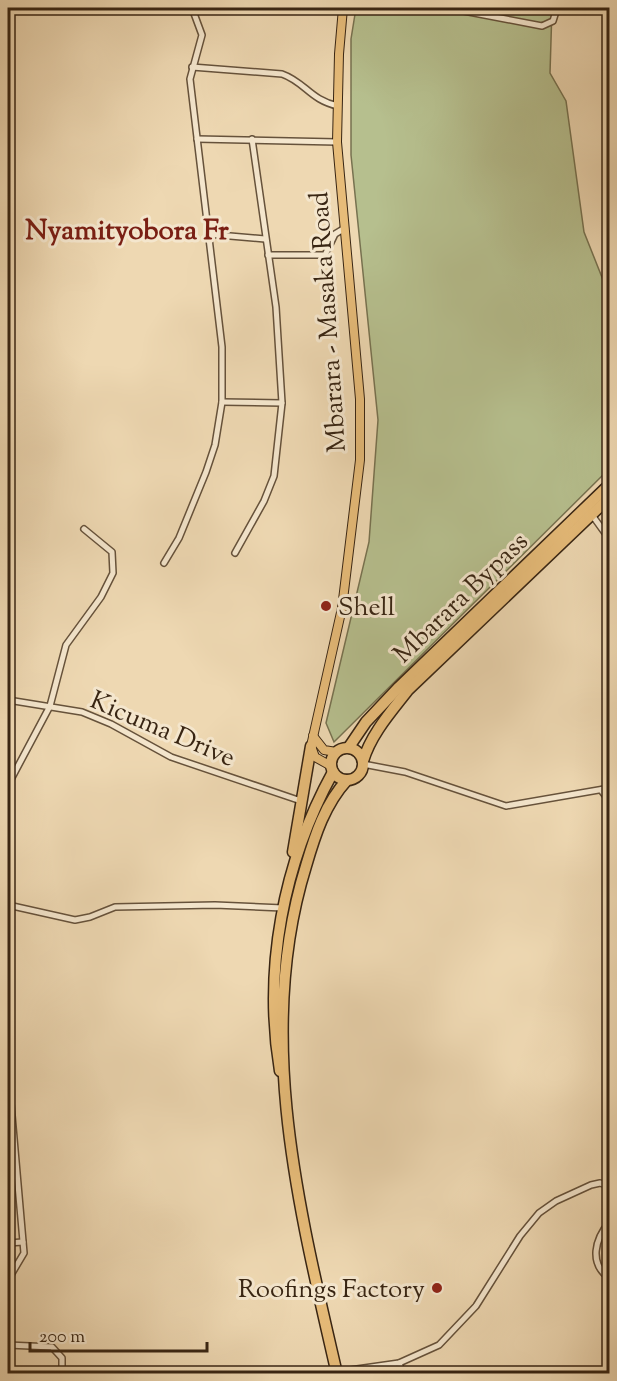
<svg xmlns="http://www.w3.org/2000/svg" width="617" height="1381" font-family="'Sorts Mill Goudy',serif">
  <rect width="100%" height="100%" fill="#eed8b2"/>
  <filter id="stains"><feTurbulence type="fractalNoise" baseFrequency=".00333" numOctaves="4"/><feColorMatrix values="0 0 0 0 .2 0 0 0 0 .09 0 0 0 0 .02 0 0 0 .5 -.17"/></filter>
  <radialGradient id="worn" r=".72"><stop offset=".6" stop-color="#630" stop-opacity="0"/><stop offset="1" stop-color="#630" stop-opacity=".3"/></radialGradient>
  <path fill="#b6bf8e" stroke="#777250" stroke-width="1.5" d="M356,8H552L550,73L566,101L584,232L609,295V469L334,742L326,723L369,542L378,420L351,155V39Z"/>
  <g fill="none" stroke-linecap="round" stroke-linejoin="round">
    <defs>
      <g id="street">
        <path d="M448,8L542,26L553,21L557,8"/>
        <path d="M192,67L282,74C305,82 310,100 338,106"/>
        <path d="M197,139L337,142"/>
        <path d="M207,234L265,239"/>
        <path d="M268,255H325L335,234L345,228"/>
        <path d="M222,402L282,403"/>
        <path d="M592,515L610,540"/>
        <path d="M235,553L264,501L274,476L282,403L276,307L252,139"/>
        <path d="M164,563L179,538L206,472L215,445L222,402V347L190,79L202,35L192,8"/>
        <path d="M8,700L82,712L111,724L171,757L301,801"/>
        <path d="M363,764L405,772L506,806L610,788"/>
        <path d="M8,785L50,706L66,645L101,597L113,573L112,552L84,529"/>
        <path d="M601,790L610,802"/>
        <path d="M8,905L75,920L90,917L115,907L215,905L283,908"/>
        <path d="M8,1027L9,1081L24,1253L8,1280"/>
        <path d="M610,1221C595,1239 588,1263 610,1279"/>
        <path d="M8,1243L23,1242"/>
        <path d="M8,1345L52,1347L62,1358V1374"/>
        <path d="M399,1363L403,1374"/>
        <path d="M336,1372L399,1363L439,1345L476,1306L520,1236L539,1213L556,1201L591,1185L600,1183L610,1186"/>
      </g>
      <g id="primary">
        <path d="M313,736L324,750L336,752"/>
        <path d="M331,766L315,757L311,746L342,608L360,460V399L337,142L339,54L343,8"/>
      </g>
      <g id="highway">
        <path d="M349,747L366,722L399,687L610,484"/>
        <circle cx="347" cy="764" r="16"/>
        <path d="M363,761C371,734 391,712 408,690L610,497"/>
        <path d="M293,852L311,746"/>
        <path d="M280,1071C263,969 283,863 333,772"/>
        <path d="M337,1374C299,1209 254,1033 306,866C315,835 325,804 347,780"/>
      </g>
    </defs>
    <use href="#street" stroke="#66523b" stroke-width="8"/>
    <use href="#primary" stroke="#382513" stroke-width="10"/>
    <use href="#highway" stroke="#382513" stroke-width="13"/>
    <use href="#street" stroke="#f4e6cd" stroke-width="5"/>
    <use href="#primary" stroke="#e7bc79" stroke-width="8"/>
    <use href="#highway" stroke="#e7bc79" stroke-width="10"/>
  </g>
  <g fill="#8f2418" stroke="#f4e6cd" stroke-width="2">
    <circle cx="326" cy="606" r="6"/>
    <circle cx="437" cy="1288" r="6"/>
  </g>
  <g text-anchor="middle" stroke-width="6" stroke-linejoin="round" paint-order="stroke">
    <g font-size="26" fill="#382513" stroke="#f4e6cd">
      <text transform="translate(327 322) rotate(-94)" y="9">Mbarara - Masaka Road</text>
      <text transform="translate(460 597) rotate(-44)" y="9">Mbarara Bypass</text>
      <text transform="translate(163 728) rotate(23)" y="9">Kicuma Drive</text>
    </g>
    <g font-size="26" fill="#382513" stroke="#f4e6cd" text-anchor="start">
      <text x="338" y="615">Shell</text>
      <text x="425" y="1297" text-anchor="end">Roofings Factory</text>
    </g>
    <g font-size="28" font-weight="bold" fill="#7a1f14" stroke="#f4e6cd">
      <text x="127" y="239">Nyamityobora Fr</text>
    </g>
  </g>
  <rect width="617" height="1381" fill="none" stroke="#eed8b2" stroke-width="30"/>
  <rect x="9" y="9" width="599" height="1363" fill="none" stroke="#382513" stroke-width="3"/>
  <rect x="15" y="15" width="587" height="1351" fill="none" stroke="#382513" stroke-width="1.5"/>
  <path d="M30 1342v9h177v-9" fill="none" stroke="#382513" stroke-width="3"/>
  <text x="39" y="1342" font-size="18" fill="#382513" stroke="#f4e6cd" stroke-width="4.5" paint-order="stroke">200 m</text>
  <rect width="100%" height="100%" filter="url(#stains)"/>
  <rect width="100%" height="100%" fill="url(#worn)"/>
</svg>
